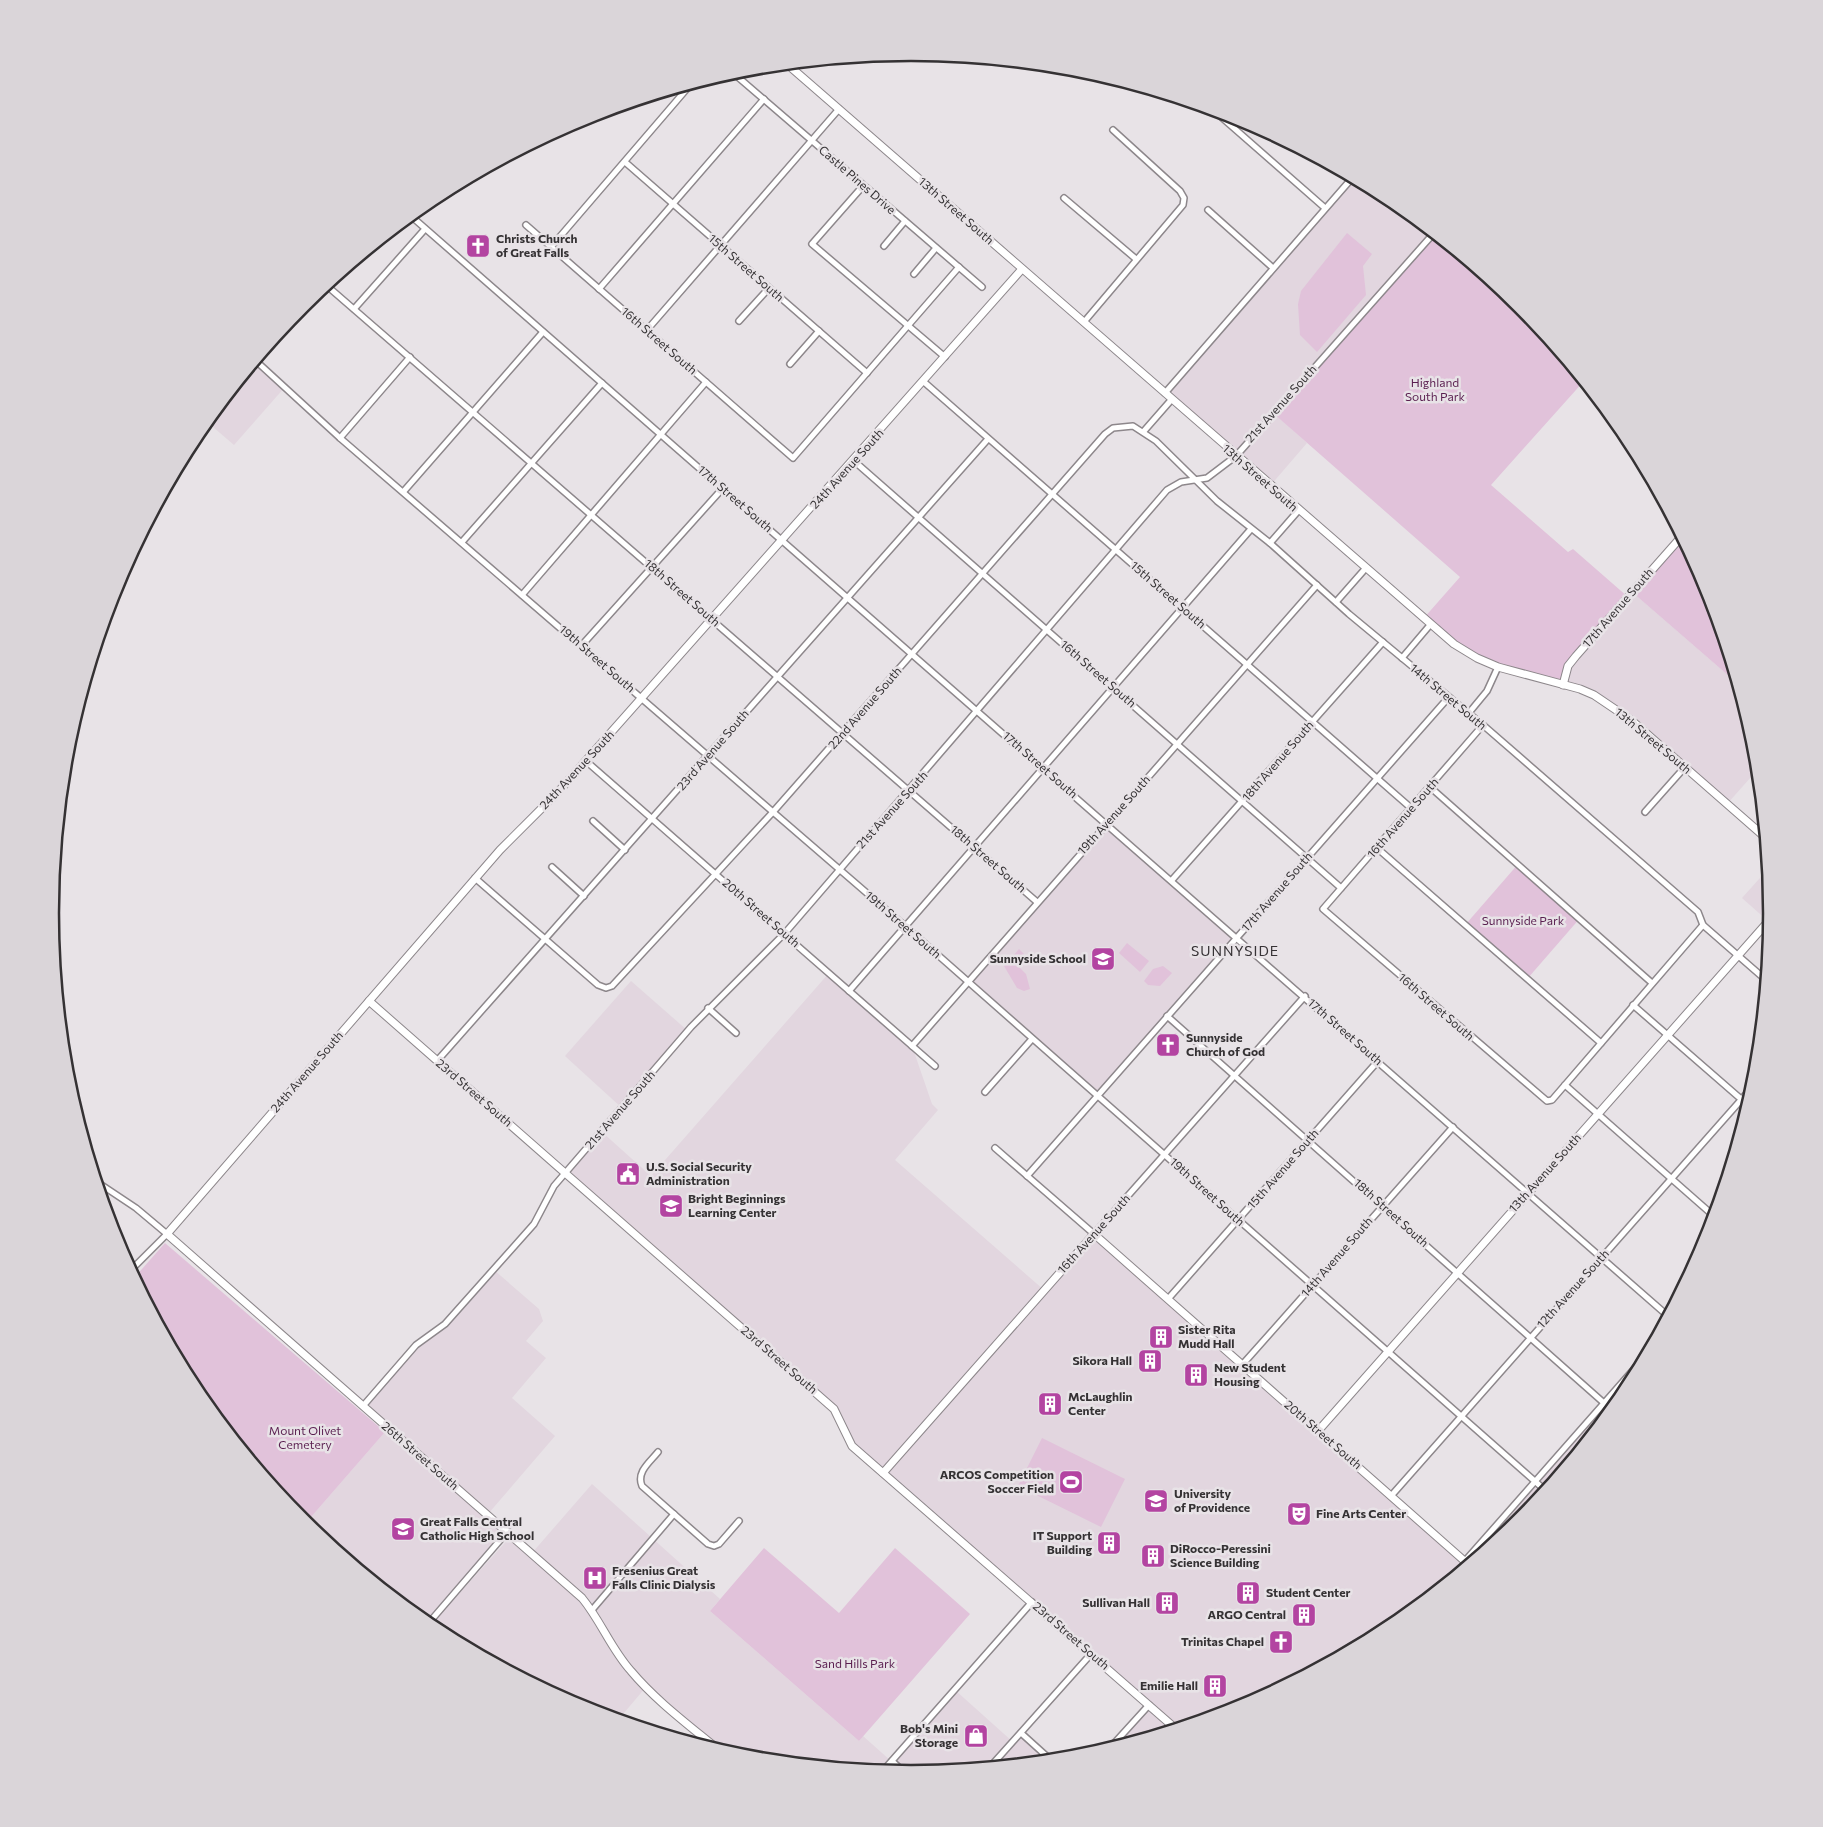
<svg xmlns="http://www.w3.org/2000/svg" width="1823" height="1827" font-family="Commissioner,sans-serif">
  <rect width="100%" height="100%" fill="#e8e3e7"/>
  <g fill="#e2d6df">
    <path d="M1353,177L1390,197L1434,233L1274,413L1307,443L1270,486L1165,393Z"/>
    <path d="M256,361L285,387L234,445L206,421Z"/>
    <path d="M1632,592L1737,683L1756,746L1759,768L1727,804L1611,706L1563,685L1568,666Z"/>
    <path d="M1107,823L1237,937L1097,1096L968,982Z"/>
    <path d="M1769,868L1773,914L1768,921L1742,898Z"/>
    <path d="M829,973L912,1046L932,1104L938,1110L895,1160L1044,1290L1094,1234L1464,1560L1650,1351L1628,1392L1520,1523L1390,1630L1241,1710L1109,1749L1149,1706L852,1446L840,1419L566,1173L602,1132L651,1176Z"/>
    <path d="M631,981L688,1031L622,1108L565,1056Z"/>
    <path d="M494,1270L539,1309L543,1321L526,1341L546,1358L512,1398L555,1436L488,1514L363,1406L416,1345L437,1331Z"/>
    <path d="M385,1432L502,1533L424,1623L305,1524Z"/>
    <path d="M592,1484L720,1599L710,1611L859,1741L863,1736L891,1761L955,1690L1013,1742L1021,1733L1052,1761L911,1775L743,1758L715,1750L646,1687L618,1720L582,1709L429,1627L512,1535L532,1553Z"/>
  </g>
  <g fill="#e1c2da">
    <path d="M1347,233L1372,254L1363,266L1366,295L1317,352L1300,335L1298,304L1301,291Z"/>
    <path d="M1434,233L1521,305L1584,381L1491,485L1568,552L1573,549L1628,597L1576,656L1563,685L1477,658L1423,619L1460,577L1273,413Z"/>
    <path d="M1682,536L1708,584L1737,683L1632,592Z"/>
    <path d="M1519,863L1581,917L1528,978L1466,924Z"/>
    <path d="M1127,943L1149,961L1140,972L1119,953Z"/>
    <path d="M1019,949L1024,954L1016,964L1026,974L1030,989L1024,991L1017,988L1004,966Z"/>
    <path d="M1163,966L1172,973L1160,986L1148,985L1144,981L1153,969Z"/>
    <path d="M165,1243L385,1432L305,1524L195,1392L134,1278Z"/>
    <path d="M1042,1438L1125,1479L1101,1527L1018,1486Z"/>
    <path d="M764,1548L839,1613L895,1548L970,1614L859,1741L710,1611Z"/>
  </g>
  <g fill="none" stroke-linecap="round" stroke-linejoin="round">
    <defs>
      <g id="street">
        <path d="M732,72L982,287"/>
        <path d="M1211,108L1325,208"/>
        <path d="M625,162L867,373"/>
        <path d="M863,186L812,244L945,357"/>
        <path d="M1064,198L1136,259"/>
        <path d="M1208,210L1273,268"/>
        <path d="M411,216L1668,1316"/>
        <path d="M526,225L793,458L959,267"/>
        <path d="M884,246L905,221"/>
        <path d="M551,247L691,84"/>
        <path d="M914,274L936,248"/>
        <path d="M326,285L1037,902"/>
        <path d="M599,289L764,99"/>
        <path d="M354,309L425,229"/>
        <path d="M739,321L769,288"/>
        <path d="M1084,322L1183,205L1184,198L1180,191L1113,130"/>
        <path d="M647,330L839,109"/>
        <path d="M256,361L340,438L905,926L1546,1491"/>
        <path d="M790,364L819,331"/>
        <path d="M924,382L1411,808"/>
        <path d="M1165,393L1353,177"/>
        <path d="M1144,431L1172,399"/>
        <path d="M340,438L410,357"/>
        <path d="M854,461L1341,888"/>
        <path d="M404,491L543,332"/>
        <path d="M462,542L602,383"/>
        <path d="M1270,543L1298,511"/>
        <path d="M522,595L706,382"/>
        <path d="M1336,602L1365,569"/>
        <path d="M582,645L723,488"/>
        <path d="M1402,658L1430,625"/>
        <path d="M1468,714L1487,691L1498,667"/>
        <path d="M1483,725L1323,909L1547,1101L1552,1100L1703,925"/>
        <path d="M586,761L935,1066"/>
        <path d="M1430,787L1652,983"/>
        <path d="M1645,812L1685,767"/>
        <path d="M593,821L625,850"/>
        <path d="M1377,848L1601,1043"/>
        <path d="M552,867L584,896"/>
        <path d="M475,878L598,985L606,988L612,986L773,812L1105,434L1113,428L1133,426L1156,441L1217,501L1270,543L1349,614L1483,725L1698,912L1703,925L1766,980"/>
        <path d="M1172,880L1383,642"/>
        <path d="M849,991L1251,529"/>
        <path d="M1633,1005L1749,1106"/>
        <path d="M708,1008L736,1033"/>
        <path d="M1167,1016L1613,1411"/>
        <path d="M912,1046L1317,585"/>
        <path d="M437,1061L988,439"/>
        <path d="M1565,1085L1715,1217"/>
        <path d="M985,1092L1032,1039"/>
        <path d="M995,1148L1094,1234L1305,996"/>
        <path d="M1027,1176L1448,698"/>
        <path d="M97,1182L136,1208L167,1234L130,1271"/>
        <path d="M1168,1299L1378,1061"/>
        <path d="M1242,1365L1453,1127"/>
        <path d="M363,1406L416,1345L445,1324L534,1224L554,1186L691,1027L785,933L1167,490L1181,482L1207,478L1236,456L1434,233"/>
        <path d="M658,1452C650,1462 636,1472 642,1486L708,1544L714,1546L719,1544L739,1521"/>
        <path d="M1391,1496L1756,1083"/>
        <path d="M1465,1561L1650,1351"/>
        <path d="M592,1610L674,1514"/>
        <path d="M427,1625L508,1531"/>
        <path d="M1021,1733L1052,1761"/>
        <path d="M1109,1749L1149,1705"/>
        <path d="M892,1761L906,1774"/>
        <path d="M990,1767L1091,1654"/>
        <path d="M882,1772L1032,1602"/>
      </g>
      <g id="secondary">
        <path d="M787,64L1454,644L1477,658L1498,667L1580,689L1594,695L1631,720L1766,838"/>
        <path d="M1563,685L1568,666L1576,656L1682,536"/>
        <path d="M369,1001L834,1409L852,1446L1176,1729"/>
        <path d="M1318,1431L1773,916"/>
        <path d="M883,1473L1094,1234L1469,1565"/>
        <path d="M720,1751C690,1726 656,1701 631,1671C611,1649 601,1621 582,1598L167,1234L500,850L559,791L1022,269"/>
      </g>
    </defs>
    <use href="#street" stroke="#8d878b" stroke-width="8"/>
    <use href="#secondary" stroke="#8d878b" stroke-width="9"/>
    <use href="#street" stroke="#fff" stroke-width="5"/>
    <use href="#secondary" stroke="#fff" stroke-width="7"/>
  </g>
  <defs>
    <symbol id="church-square" viewBox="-11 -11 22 22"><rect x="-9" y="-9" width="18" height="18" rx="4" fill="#b344a1" stroke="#e8e3e7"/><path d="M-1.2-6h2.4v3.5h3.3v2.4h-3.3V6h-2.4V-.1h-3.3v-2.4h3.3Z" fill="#fff"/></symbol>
    <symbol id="school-square" viewBox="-11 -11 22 22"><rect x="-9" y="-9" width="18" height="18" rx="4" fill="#b344a1" stroke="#e8e3e7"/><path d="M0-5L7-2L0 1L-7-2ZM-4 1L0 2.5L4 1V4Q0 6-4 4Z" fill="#fff"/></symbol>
    <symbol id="civic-square" viewBox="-11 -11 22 22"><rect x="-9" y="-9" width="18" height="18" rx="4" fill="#b344a1" stroke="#e8e3e7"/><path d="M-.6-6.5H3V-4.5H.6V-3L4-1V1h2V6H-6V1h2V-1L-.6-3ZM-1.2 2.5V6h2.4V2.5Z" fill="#fff"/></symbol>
    <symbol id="building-square" viewBox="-11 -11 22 22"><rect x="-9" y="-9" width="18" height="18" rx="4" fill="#b344a1" stroke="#e8e3e7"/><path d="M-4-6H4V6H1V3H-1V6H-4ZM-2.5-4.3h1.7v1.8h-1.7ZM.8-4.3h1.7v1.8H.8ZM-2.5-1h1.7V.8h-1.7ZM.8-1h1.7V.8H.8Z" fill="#fff"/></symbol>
    <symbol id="stadium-square" viewBox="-11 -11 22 22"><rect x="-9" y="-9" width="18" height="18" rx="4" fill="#b344a1" stroke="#e8e3e7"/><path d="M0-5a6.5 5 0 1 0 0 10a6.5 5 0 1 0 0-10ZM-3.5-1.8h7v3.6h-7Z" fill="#fff"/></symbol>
    <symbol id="university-square" viewBox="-11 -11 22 22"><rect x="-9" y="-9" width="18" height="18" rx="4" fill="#b344a1" stroke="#e8e3e7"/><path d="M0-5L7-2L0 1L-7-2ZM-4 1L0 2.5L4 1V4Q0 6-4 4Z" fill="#fff"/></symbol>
    <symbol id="theatre-square" viewBox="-11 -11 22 22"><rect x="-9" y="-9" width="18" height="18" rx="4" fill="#b344a1" stroke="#e8e3e7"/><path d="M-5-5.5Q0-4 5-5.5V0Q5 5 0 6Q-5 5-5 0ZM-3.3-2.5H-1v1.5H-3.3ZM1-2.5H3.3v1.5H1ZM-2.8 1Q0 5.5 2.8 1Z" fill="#fff"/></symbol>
    <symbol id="hospital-square" viewBox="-11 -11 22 22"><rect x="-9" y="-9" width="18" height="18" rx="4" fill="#b344a1" stroke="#e8e3e7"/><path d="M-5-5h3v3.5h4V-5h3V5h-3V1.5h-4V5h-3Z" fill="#fff"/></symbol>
    <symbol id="shop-square" viewBox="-11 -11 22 22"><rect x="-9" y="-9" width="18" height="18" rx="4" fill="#b344a1" stroke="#e8e3e7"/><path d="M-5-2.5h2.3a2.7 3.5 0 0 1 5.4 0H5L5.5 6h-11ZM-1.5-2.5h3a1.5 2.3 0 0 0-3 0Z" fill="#fff"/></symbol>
  </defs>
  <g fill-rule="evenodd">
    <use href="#church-square" x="464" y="232" width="28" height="28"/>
    <use href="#school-square" x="1089" y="945" width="28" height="28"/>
    <use href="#church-square" x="1154" y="1031" width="28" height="28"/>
    <use href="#civic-square" x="614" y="1160" width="28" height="28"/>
    <use href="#school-square" x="657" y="1192" width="28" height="28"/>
    <use href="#building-square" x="1147" y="1323" width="28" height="28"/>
    <use href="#building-square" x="1136" y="1347" width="28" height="28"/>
    <use href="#building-square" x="1182" y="1361" width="28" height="28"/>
    <use href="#building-square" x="1036" y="1390" width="28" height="28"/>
    <use href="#stadium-square" x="1057" y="1468" width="28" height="28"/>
    <use href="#university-square" x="1142" y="1487" width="28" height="28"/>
    <use href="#theatre-square" x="1285" y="1500" width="28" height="28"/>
    <use href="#school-square" x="389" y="1515" width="28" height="28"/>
    <use href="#building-square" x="1095" y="1529" width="28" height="28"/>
    <use href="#building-square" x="1139" y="1542" width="28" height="28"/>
    <use href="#hospital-square" x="581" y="1564" width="28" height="28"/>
    <use href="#building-square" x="1234" y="1579" width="28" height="28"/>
    <use href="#building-square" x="1153" y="1589" width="28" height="28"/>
    <use href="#building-square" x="1290" y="1601" width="28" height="28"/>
    <use href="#church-square" x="1267" y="1628" width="28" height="28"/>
    <use href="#building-square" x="1201" y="1672" width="28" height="28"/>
    <use href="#shop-square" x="962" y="1722" width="28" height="28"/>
  </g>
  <g text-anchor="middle" stroke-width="5" stroke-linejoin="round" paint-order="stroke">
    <g font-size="12" fill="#353234" stroke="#e8e3e7">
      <text transform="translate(857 180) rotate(41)" y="4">Castle Pines Drive</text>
      <text transform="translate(956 211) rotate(41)" y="4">13th Street South</text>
      <text transform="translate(746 268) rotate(41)" y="4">15th Street South</text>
      <text transform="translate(659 341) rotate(41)" y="4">16th Street South</text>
      <text transform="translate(1281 404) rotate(-48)" y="4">21st Avenue South</text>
      <text transform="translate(847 469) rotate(-48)" y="4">24th Avenue South</text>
      <text transform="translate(1260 478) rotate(41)" y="4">13th Street South</text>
      <text transform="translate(735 499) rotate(41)" y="4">17th Street South</text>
      <text transform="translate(682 593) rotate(41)" y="4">18th Street South</text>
      <text transform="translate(1168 595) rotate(41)" y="4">15th Street South</text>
      <text transform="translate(1618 608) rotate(-49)" y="4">17th Avenue South</text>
      <text transform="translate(597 659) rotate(41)" y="4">19th Street South</text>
      <text transform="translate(1098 674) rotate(41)" y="4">16th Street South</text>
      <text transform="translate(1448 697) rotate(40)" y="4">14th Street South</text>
      <text transform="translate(865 708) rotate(-49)" y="4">22nd Avenue South</text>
      <text transform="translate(1653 741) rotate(40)" y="4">13th Street South</text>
      <text transform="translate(713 750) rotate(-49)" y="4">23rd Avenue South</text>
      <text transform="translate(1278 761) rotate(-49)" y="4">18th Avenue South</text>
      <text transform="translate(1040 765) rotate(41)" y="4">17th Street South</text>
      <text transform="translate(577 770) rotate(-47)" y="4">24th Avenue South</text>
      <text transform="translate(892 810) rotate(-48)" y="4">21st Avenue South</text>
      <text transform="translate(1114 815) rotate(-48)" y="4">19th Avenue South</text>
      <text transform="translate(1403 818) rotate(-49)" y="4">16th Avenue South</text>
      <text transform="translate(988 859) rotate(41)" y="4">18th Street South</text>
      <text transform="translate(1277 892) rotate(-49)" y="4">17th Avenue South</text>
      <text transform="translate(761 913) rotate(41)" y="4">20th Street South</text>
      <text transform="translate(903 925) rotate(41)" y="4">19th Street South</text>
      <text transform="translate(1436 1007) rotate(41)" y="4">16th Street South</text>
      <text transform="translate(1345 1032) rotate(41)" y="4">17th Street South</text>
      <text transform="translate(307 1072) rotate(-49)" y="4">24th Avenue South</text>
      <text transform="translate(474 1093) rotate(41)" y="4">23rd Street South</text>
      <text transform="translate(620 1110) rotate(-49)" y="4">21st Avenue South</text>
      <text transform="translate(1283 1169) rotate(-49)" y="4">15th Avenue South</text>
      <text transform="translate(1545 1173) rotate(-48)" y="4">13th Avenue South</text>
      <text transform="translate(1207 1192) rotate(42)" y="4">19th Street South</text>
      <text transform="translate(1391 1213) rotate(42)" y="4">18th Street South</text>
      <text transform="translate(1094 1234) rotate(-48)" y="4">16th Avenue South</text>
      <text transform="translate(1337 1257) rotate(-49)" y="4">14th Avenue South</text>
      <text transform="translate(1573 1289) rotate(-48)" y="4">12th Avenue South</text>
      <text transform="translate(779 1360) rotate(41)" y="4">23rd Street South</text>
      <text transform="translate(1323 1435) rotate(41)" y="4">20th Street South</text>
      <text transform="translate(420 1456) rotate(41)" y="4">26th Street South</text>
      <text transform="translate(1071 1636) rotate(41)" y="4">23rd Street South</text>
    </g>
    <g font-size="12" font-weight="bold" fill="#353234" stroke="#e8e3e7" text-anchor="start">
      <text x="496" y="243">Christs Church<tspan x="496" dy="14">of Great Falls</tspan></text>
      <text x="1086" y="963" text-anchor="end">Sunnyside School</text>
      <text x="1186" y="1042">Sunnyside<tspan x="1186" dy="14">Church of God</tspan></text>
      <text x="646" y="1171">U.S. Social Security<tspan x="646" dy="14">Administration</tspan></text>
      <text x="688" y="1203">Bright Beginnings<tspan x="688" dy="14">Learning Center</tspan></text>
      <text x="1178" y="1334">Sister Rita<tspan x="1178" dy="14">Mudd Hall</tspan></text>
      <text x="1132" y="1365" text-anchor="end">Sikora Hall</text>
      <text x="1214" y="1372">New Student<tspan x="1214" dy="14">Housing</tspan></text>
      <text x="1068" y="1401">McLaughlin<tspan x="1068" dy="14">Center</tspan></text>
      <text x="1054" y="1479" text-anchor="end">ARCOS Competition<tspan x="1054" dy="14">Soccer Field</tspan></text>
      <text x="1174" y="1498">University<tspan x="1174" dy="14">of Providence</tspan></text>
      <text x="1316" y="1518">Fine Arts Center</text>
      <text x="420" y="1526">Great Falls Central<tspan x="420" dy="14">Catholic High School</tspan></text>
      <text x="1092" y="1540" text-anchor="end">IT Support<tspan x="1092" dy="14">Building</tspan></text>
      <text x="1170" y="1553">DiRocco-Peressini<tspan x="1170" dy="14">Science Building</tspan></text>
      <text x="612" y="1575">Fresenius Great<tspan x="612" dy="14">Falls Clinic Dialysis</tspan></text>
      <text x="1266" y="1597">Student Center</text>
      <text x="1150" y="1607" text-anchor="end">Sullivan Hall</text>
      <text x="1286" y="1619" text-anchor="end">ARGO Central</text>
      <text x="1264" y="1646" text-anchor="end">Trinitas Chapel</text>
      <text x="1198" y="1690" text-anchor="end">Emilie Hall</text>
      <text x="958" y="1733" text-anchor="end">Bob's Mini<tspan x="958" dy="14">Storage</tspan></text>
    </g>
    <g font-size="12" fill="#5a1f50" stroke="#e8e3e7">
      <text x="1435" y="387">Highland<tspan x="1435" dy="14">South Park</tspan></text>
      <text x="1523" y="925">Sunnyside Park</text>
      <text x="305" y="1435">Mount Olivet<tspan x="305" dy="14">Cemetery</tspan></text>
      <text x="855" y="1668">Sand Hills Park</text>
    </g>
    <g font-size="14" letter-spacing="1" fill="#373336" stroke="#e8e3e7">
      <text x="1235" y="956">SUNNYSIDE</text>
    </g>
  </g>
  <path d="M0 0H1823V1827H0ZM59 913a852 852 0 1 1 1704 0a852 852 0 1 1-1704 0Z" fill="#dad5d9" fill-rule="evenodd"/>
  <path fill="none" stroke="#353234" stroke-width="2.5" d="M59 913a852 852 0 1 1 1704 0a852 852 0 1 1-1704 0Z"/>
</svg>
